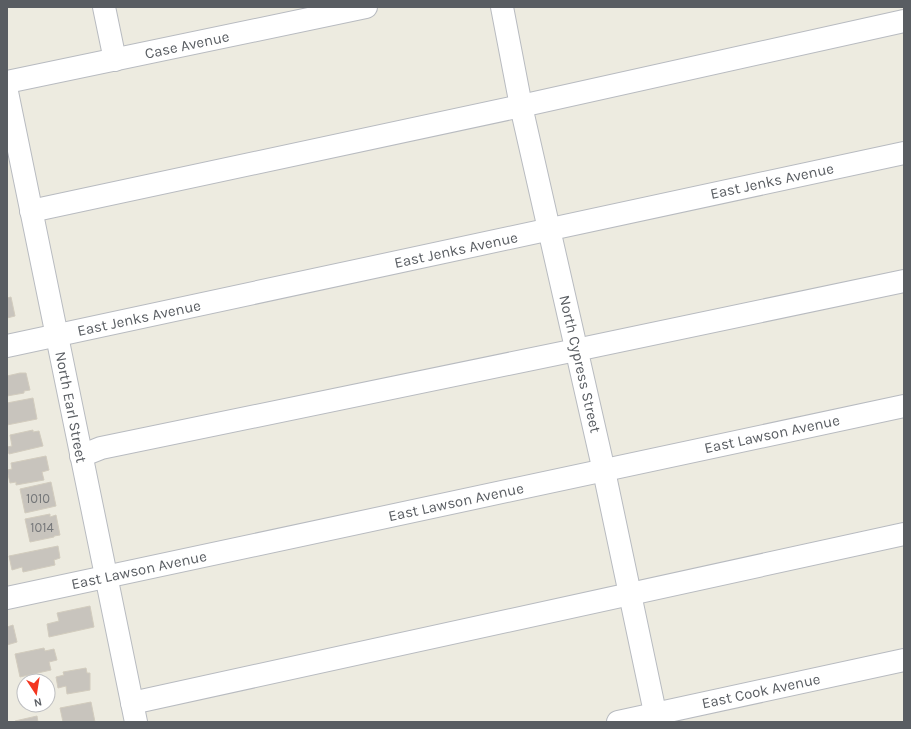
<svg xmlns="http://www.w3.org/2000/svg" width="911" height="729" font-family="Karla,sans-serif">
  <rect width="100%" height="100%" fill="#edebe0"/>
  <g fill="#c8c4bd" stroke="#d2ccbe">
    <path d="M11,297L15,316L7,318V298Z"/>
    <path d="M20,373H26L30,390L24,391V393L7,396V376Z"/>
    <path d="M33,398L37,419L7,425V403Z"/>
    <path d="M33,430V432L39,431L43,446L9,454L7,447L12,446L10,435Z"/>
    <path d="M46,456L49,470L42,472L44,480L16,485V482L10,483L7,470L12,469L11,463Z"/>
    <path d="M51,482L56,506L25,513L20,489Z"/>
    <path d="M50,514V517L56,515L60,535L54,536V537L30,542L25,519Z"/>
    <path d="M58,546L60,558L54,560L55,565L23,572L22,567L12,570L9,556Z"/>
    <path d="M90,606L94,627L49,637L47,624L59,621L57,613Z"/>
    <path d="M13,625L17,642L7,645V627Z"/>
    <path d="M44,648L45,651L54,649L57,660L49,662L51,670L20,677L15,654Z"/>
    <path d="M86,668L87,673H90V690L67,694L66,686L58,688L56,677L64,675L63,672Z"/>
    <path d="M39,677V681H24V685L23,681Z"/>
    <path d="M91,702L95,722H63L60,708Z"/>
    <path d="M37,716L38,722H15V721Z"/>
  </g>
  <g fill="none" stroke-linecap="round" stroke-linejoin="round">
    <defs>
      <g id="minor">
        <path d="M104,7L115,60"/>
        <path d="M502,7L521,106L604,471L657,722"/>
        <path d="M7,82L366,7"/>
        <path d="M7,92L136,722"/>
        <path d="M31,211L521,106L904,21"/>
        <path d="M7,346L904,153"/>
        <path d="M81,456L101,448L576,350L904,281"/>
        <path d="M7,598L904,406"/>
        <path d="M132,703L904,534"/>
        <path d="M618,722L904,660"/>
      </g>
    </defs>
    <use href="#minor" stroke="#b8bbc0" stroke-width="24"/>
    <use href="#minor" stroke="#fff" stroke-width="22"/>
  </g>
  <g text-anchor="middle" stroke-width="3" stroke-linejoin="round" paint-order="stroke">
    <g font-size="13" fill="#757779">
      <text x="38" y="503">1010</text>
      <text x="42" y="532">1014</text>
    </g>
    <g font-size="15" fill="#595d62" stroke="#fff">
      <text transform="translate(187 45) rotate(-12)" y="5">Case Avenue</text>
      <text transform="translate(772 181) rotate(-12)" y="5">East Jenks Avenue</text>
      <text transform="translate(456 250) rotate(-12)" y="5">East Jenks Avenue</text>
      <text transform="translate(139 318) rotate(-12)" y="5">East Jenks Avenue</text>
      <text transform="translate(580 364) rotate(77)" y="5">North Cypress Street</text>
      <text transform="translate(71 407) rotate(79)" y="5">North Earl Street</text>
      <text transform="translate(772 434) rotate(-12)" y="5">East Lawson Avenue</text>
      <text transform="translate(456 502) rotate(-12)" y="5">East Lawson Avenue</text>
      <text transform="translate(139 570) rotate(-12)" y="5">East Lawson Avenue</text>
      <text transform="translate(761 691) rotate(-12)" y="5">East Cook Avenue</text>
    </g>
  </g>
  <rect width="911" height="729" fill="none" stroke="#595d62" stroke-width="16"/>
  <g transform="translate(36 693) rotate(168)"><circle r="19" fill="#ffffff" stroke="#bdbec0"/>
  <path d="M0-3L7 15L0 10L-7 15Z" fill="#f33620"/>
  <text y="-6" font-size="11" font-weight="bold" text-anchor="middle" fill="#595d62">N</text>
  </g>
</svg>
